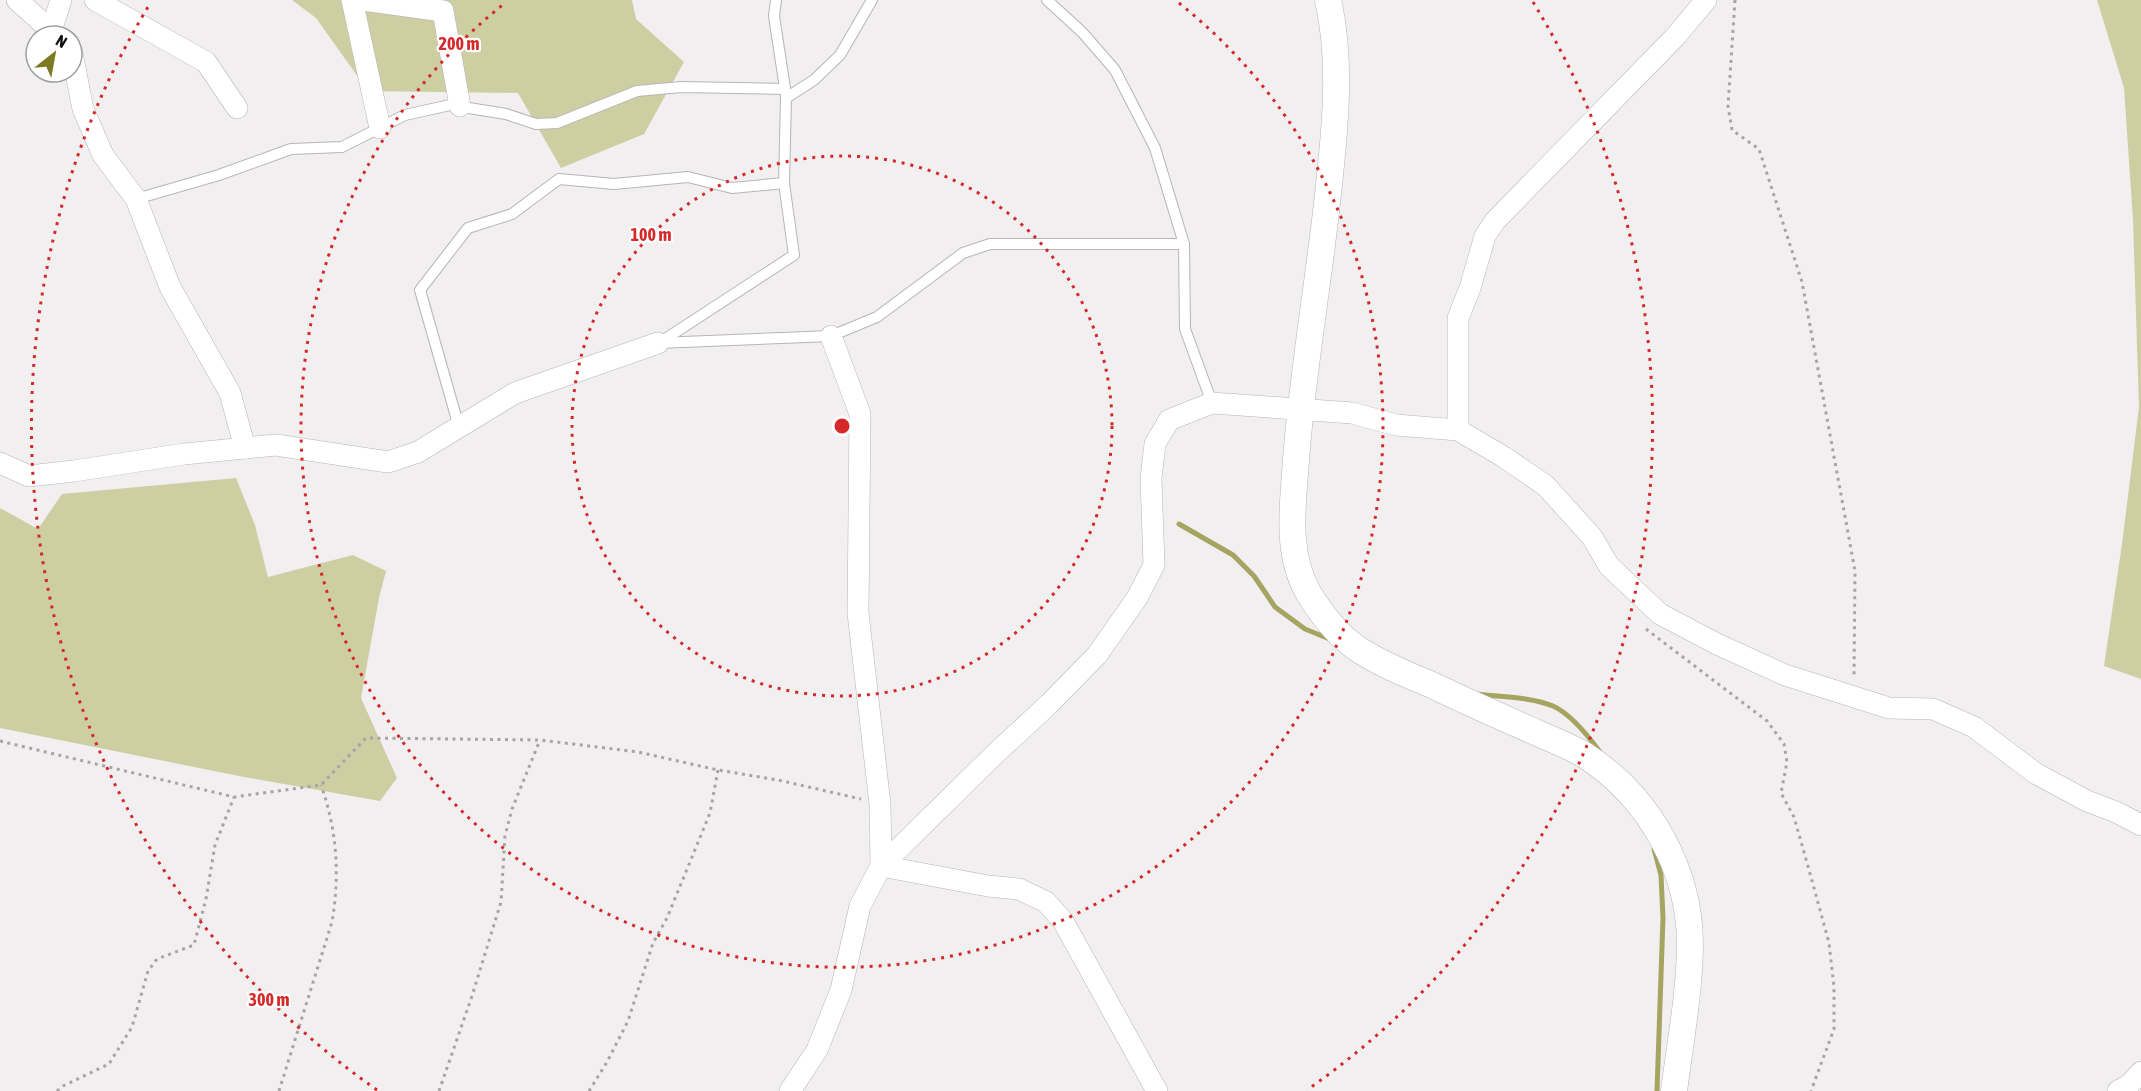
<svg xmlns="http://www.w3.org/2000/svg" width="2141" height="1091" font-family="'Asap Condensed',sans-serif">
  <rect width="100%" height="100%" fill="#f2eff1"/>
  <g fill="#cecea3">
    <path d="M292,0H632L636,19L684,62L644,134L561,168L518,93L368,91L316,18Z"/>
    <path d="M2097,0H2141V679L2104,666L2122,544L2139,407L2133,220L2124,88Z"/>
    <path d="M236,478L255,525L268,577L353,555L386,571L379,598L361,698L397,778L380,801L244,777L0,728V508L38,529L62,494Z"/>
  </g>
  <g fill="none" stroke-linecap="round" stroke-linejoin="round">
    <g stroke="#a5a461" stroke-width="5">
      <path d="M1179,524L1233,555L1254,576L1275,607L1305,629L1332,640"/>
      <path d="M1477,694C1500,697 1532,697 1553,706C1571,714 1589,737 1600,752"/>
      <path d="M1654,849L1661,875L1663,918L1657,1091"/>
    </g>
    <defs>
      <g id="service">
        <path d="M776,0L774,16L786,95"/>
        <path d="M1047,0L1082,32L1115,70L1155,148L1184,244L1185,329L1212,403"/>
        <path d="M136,199L219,175L291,149L342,147L405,115L450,105L506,114L536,124L557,123L637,91L681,87L785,89"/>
        <path d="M658,343L831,336L877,317L963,253L990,244H1184"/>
        <path d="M659,343L794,255L784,183L786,98L814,80L840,55L872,0"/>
        <path d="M459,427L420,290L468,228L512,214L559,179L614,184L688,177L732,188L784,183"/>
      </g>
      <g id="minor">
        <path d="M17,0L57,36"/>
        <path d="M95,0L206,62L237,108"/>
        <path d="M352,0L380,128"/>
        <path d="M363,0L443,11L460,106"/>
        <path d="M51,31L61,0"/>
        <path d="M72,53L83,109L103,155L136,199L170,287L230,393L245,448"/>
        <path d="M831,336L860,414L858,613L880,804L881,866"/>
        <path d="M1458,430V318L1470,288L1485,236L1495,221L1675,37L1706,0"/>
        <path d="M0,463L29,476L74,471L184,454L276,445L388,462L418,452L515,393L658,343"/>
        <path d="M881,866L988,886L1019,889L1046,902L1063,921L1157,1091"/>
        <path d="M790,1091L817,1050L841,990L860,906L881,866L994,755L1049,704L1097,655L1137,598L1154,565L1151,478L1155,444L1169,420L1212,403L1352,413L1396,425L1458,430L1504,457L1546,486L1592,537L1609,566L1660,614L1717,644L1785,675L1889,708L1933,709L1974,727L2035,773L2087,801L2116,812L2141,825"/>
        <path d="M2118,1091L2129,1085L2141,1072"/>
      </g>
      <path id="tertiary" d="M1328,0C1341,57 1336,118 1330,175C1321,270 1303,365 1296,460C1293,505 1285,553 1309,594C1322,615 1340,638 1361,651C1383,665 1408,675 1432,685C1465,701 1499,716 1533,731C1550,739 1570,746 1586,756C1650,798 1691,871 1690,948C1689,996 1680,1044 1674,1091"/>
    </defs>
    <use href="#service" stroke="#b7b5b7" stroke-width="12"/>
    <use href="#minor" stroke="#b7b5b7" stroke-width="22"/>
    <use href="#tertiary" stroke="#b7b5b7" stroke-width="27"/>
    <g stroke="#a6a4a6" stroke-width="3" stroke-dasharray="3 4.5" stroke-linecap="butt">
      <path d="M1735,0L1728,106L1732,130L1759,149L1802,282L1855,571L1854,678"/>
      <path d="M1646,629L1767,721L1784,744L1787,762L1781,793L1794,817L1811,877L1829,943L1834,987V1029L1811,1091"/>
      <path d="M0,741L234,797L321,785L366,738L540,740L638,752L718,770L778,780L861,799"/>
      <path d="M57,1091L63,1086L109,1064L132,1027L148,971L157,959L194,945L206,899L215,845L234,797"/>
      <path d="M279,1091L332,922C340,875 337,830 321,785"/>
      <path d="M439,1091L472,996L501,902L505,836L512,809L540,740"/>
      <path d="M589,1091L607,1062L628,1021L653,943L667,918L710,813L718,770"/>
    </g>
    <use href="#service" stroke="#fff" stroke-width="10"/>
    <use href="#minor" stroke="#fff" stroke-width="21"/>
    <use href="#tertiary" stroke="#fff" stroke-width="26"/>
  </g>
  <g fill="none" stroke="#d62828" stroke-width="3" stroke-dasharray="3 6">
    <circle cx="842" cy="426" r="270"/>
    <path d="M1179 3A541 541 0 1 1 505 3"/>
    <path d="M377 1090A811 811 0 0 1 151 2M1533 2A811 811 0 0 1 1307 1090"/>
  </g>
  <circle cx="842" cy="426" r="9" fill="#d62828" stroke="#fff" stroke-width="3"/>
  <g font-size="18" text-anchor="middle" font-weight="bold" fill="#d62828" stroke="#fff" stroke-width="4.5" stroke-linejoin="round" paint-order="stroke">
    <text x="459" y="50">200 m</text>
    <text x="651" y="241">100 m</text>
    <text x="269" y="1006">300 m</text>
  </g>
  <g transform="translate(54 54) rotate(31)"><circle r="28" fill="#ffffff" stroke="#a1a0a1" stroke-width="1.5"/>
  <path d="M0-4.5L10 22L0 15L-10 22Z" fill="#7d7a21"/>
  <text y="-9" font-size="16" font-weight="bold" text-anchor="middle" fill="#131213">N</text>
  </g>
</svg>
